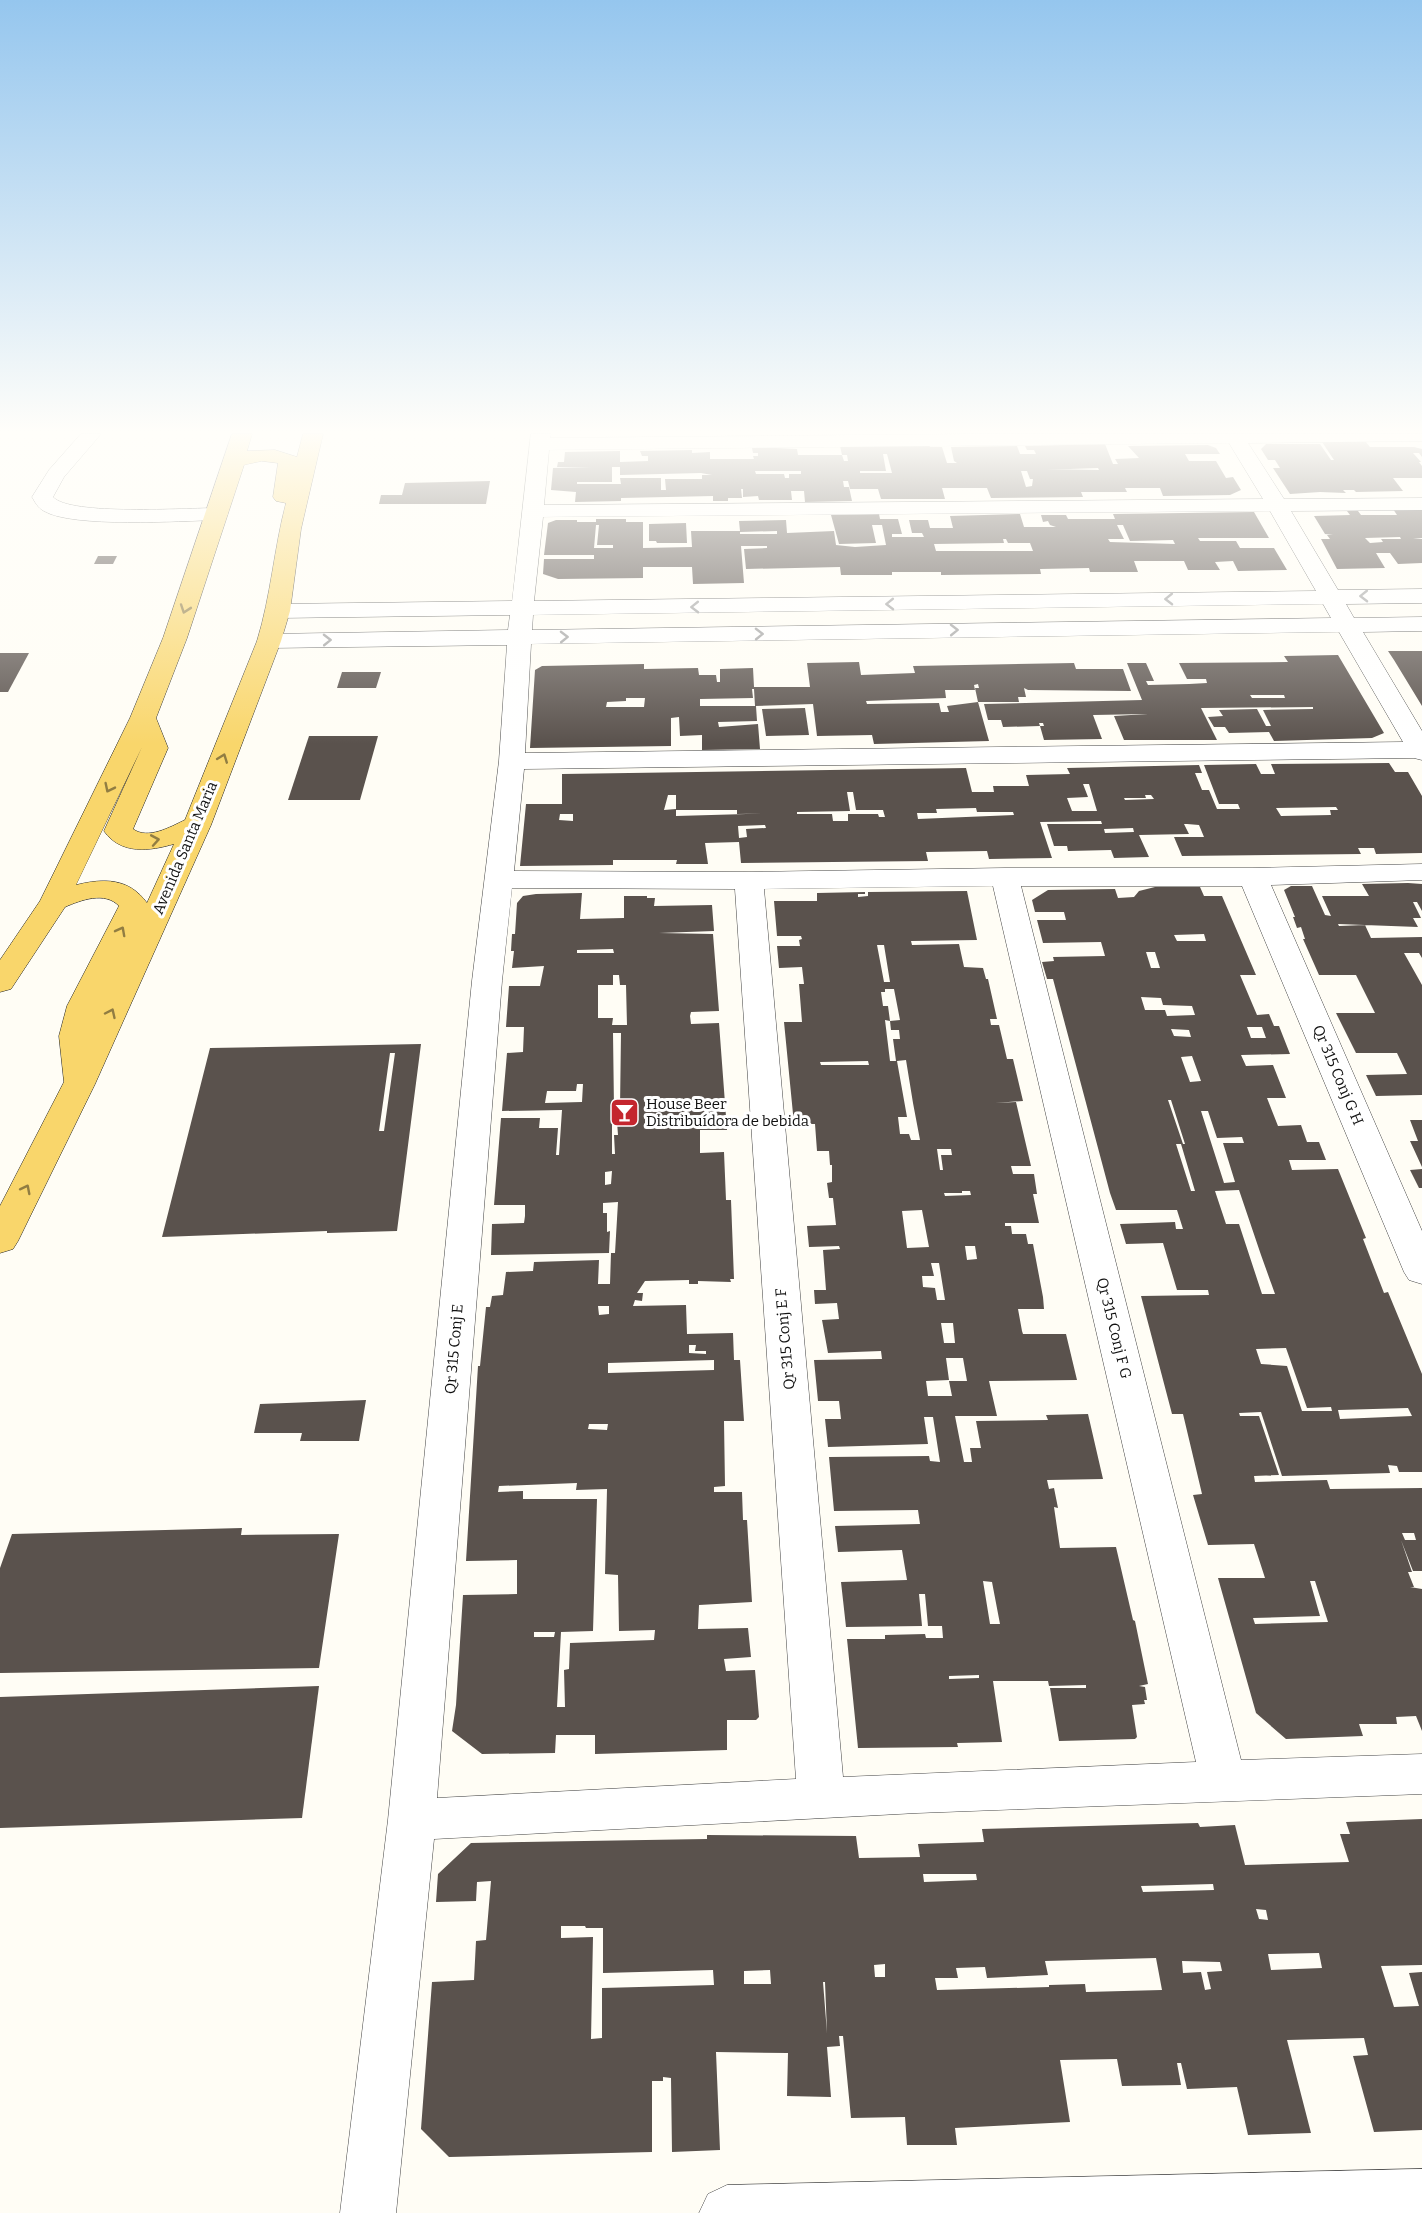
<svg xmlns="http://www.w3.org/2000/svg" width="1422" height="2213" font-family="Bitter,serif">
  <rect width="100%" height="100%" fill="#fffdf5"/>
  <g fill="#5a524d" fill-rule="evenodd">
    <path d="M1365,441L1370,447H1414L1422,449V457L1419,453H1413L1421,462H1419L1422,466V478H1393L1403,491L1356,492L1354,490H1343L1346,493L1320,492L1290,494L1273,468H1280L1275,460H1268L1261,449L1266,444H1320L1331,460H1334L1322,442Z"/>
    <path d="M1105,444L1113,464H1118L1115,459L1139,458L1128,446L1208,445L1216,448L1220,454H1185L1189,461H1216L1226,478L1233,477L1241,490L1230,495L1163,496L1160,488H1125L1127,492H1081L1083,497L991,498L987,488H942L945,499H881L878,489H850L848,481H843L844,487H849L852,501L805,502L804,491H791L792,500H759L758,496L743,497V489H741L742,498H728V501H713V496L621,498V501L575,502L576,492L551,490L553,468L591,467H557L558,462H564L565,452L620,451V462L648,461V456H642L640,451L692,450V453L710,452V459H754L753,456H758V453H753L752,448H776L797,449L798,455H842L844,461H848L847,455H842L840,446L929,445L930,447H942L947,463H957L954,461L951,447L1017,446L1020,454H1036L1034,450H1027L1025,446ZM883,454H887L892,473H860V471H886ZM612,467H620V475L701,473L712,475H702V479H665L666,490H661V478H620L621,484H577V482H612ZM1098,468L1099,470L1046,469H1070ZM755,471H801V474H789V478H785L784,474H756ZM1021,471H1027L1030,479H1033L1032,486L1026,487Z"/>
    <path d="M490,481L486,504H379L381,495H402L405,483Z"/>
    <path d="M1393,509H1422V538H1413L1422,539V563L1398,564L1390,553H1376L1385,568L1337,569L1321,539H1330L1327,535H1333L1325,534L1314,516L1350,515L1347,511H1358L1361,515H1397ZM1400,537L1401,539H1381L1383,542L1370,543L1365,538Z"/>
    <path d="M1254,512L1269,538H1198L1200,541H1236L1240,548H1274L1287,570L1238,571L1233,561L1215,562L1220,570H1188L1184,561H1134L1138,572H1090L1089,568L1040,569L1041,574L941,575V572H892V575H841L840,567L746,569L744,549L767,548V546H741L744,583L693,584L692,567H643V578L558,579L543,574L544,559H594V555H544L548,523L556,520H577V522H596V519H626V522H643V548L692,547L691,531H740L739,521L786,520L787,533L834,531L836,545L855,547L886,545L882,525H872L876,543L839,544L831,515L879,514L880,519H898L902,534H892V537H924L922,533H912L909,520H928L930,528H953L950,516L1020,514L1024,527H1056L1050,525L1048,521L1043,522L1041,515H1066L1068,519H1115L1113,514ZM596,525H599L597,545H613V548H594ZM1117,525H1123L1130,541L1173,540L1175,544L1110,542L1108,539H1124ZM777,531V534H740V532ZM1003,539H1006L1008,543H1030L1033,551H936L934,544L1004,543Z"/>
    <path d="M686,523L687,543H657L656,541H649V524Z"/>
    <path d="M98,556H117L113,564H94Z"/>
    <path d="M1388,651H1422V706L1394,660Z"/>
    <path d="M0,653H29L8,692H0Z"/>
    <path d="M1338,655L1384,733L1372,738L1274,741L1269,732L1229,733L1225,727H1214L1208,717L1223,716L1219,710L1257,709L1266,726H1271L1263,710L1313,709V707L1201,708L1217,740H1124L1114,716L1148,714L1093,715L1102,739L1044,740L1040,726H1044L1043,723H1039L1040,726L1003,727L1001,720H988L984,704L1142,700L1127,663H1146L1154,681H1146L1148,685L1189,684L1207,683L1206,679H1187L1179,663L1288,662L1284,656ZM1250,695H1284L1285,698H1252Z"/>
    <path d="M859,662L861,675L915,673L913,666L1074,663L1076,669H1123L1131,691L1028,690L1024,688L1026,697H1018L1019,702H978L975,688H979L978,684L974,685L975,690H945L946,698L866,701L867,704L939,703L941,712H949L947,706L978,702L989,741L874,744L872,735L817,736L813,704L755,706L754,689H752L753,698L700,699V706H756L757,721L718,722L719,727L758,724L760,749L702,750V735L680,736L679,717L671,718V746L530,748L535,670L542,666L644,664V669L698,668L699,675H716L717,682H720V669L753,668L754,687H810L807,663ZM626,698H645L644,707H606L607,702L626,701Z"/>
    <path d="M342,672H381L376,688H337Z"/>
    <path d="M805,708L809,735L766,736L762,709Z"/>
    <path d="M309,736H378L360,800H288Z"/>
    <path d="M1389,763L1395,772H1408L1422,796V853L1376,854L1374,848H1358L1361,854L1182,856L1174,837H1204L1199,825L1187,824H1184L1189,834L1139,835L1149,857L1114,858L1111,850L1068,851L1067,846H1054L1047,824H1102L1101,821L1040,822L1052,858L989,859L987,851L926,852L928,861L741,863L739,842L705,843L708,864H676L677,860H613V865L520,866L526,804H562V774L966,768L972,792H994L993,786H1029L1026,775L1070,774L1067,768L1199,765L1202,773H1195L1202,790H1209L1217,809H1240L1238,804H1219L1204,765L1256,764L1261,774H1275L1271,764ZM1083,784H1089L1097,811H1072L1067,798L1088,797ZM847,792H853L856,810H883L885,817H879L878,814H848V821H833L832,814H797V812L850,811ZM668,795H676V809L664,810ZM1145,795H1151L1154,799L1125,800L1124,798H1146ZM1336,807L1338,810H1330L1331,815L1281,816L1276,808ZM976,808L977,812H1013L1014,815L918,819L917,813H937L936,809ZM676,810H737V814L782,813L676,816ZM560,814H573V821L559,820ZM765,825L766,828L746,829L747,837L739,838L738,826ZM1133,828L1134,832L1105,833L1104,829Z"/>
    <path d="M1408,883L1422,884V911L1417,902H1413L1421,918H1413L1418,927L1338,924L1339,926L1365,925L1371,938L1422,937V958L1419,953H1404L1422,985V1095L1376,1096L1366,1075L1407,1074L1397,1053H1356L1336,1013H1375L1356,975H1319L1303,939H1305L1301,927L1297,928L1293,917H1295L1284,890L1291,886H1312L1325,915L1331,916L1322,896H1369L1362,884Z"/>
    <path d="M1155,887H1200L1204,896H1222L1256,975H1240L1257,1015L1269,1014L1274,1026H1279L1290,1054L1241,1055L1246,1066L1273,1065L1286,1098H1267L1278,1126L1301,1125L1307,1142H1319L1326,1160H1289L1292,1170L1338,1169L1366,1238L1363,1239L1384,1293L1388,1292L1422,1374V1472H1399L1397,1466L1388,1465L1390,1473L1282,1476L1261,1412L1239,1413L1240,1416H1259L1279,1475L1254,1476L1255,1482L1327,1480L1330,1489L1422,1488V1571H1413L1401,1540L1412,1572H1408L1414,1587H1410L1422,1589V1731L1416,1716L1396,1717L1397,1724H1359L1363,1736L1286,1739L1256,1713L1218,1578H1265L1254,1544L1208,1545L1193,1495L1202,1494L1183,1414H1172L1141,1296L1209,1295L1208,1290H1177L1163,1243L1126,1244L1120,1224L1175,1222L1176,1229H1183L1177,1210H1116L1110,1193L1053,979H1047L1042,962L1054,961L1053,957L1105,956L1101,942L1043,943L1037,920H1066L1064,912H1035L1032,900L1048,890L1115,889L1118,898L1134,897L1139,891ZM1204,934L1206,941H1177L1174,935ZM1146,952H1155L1160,968H1151ZM1141,997L1161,998L1163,1005L1192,1006L1195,1015L1167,1016L1165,1010H1145ZM1247,1027H1262L1266,1038H1251ZM1171,1029L1189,1030L1191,1037L1174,1036ZM1192,1056L1201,1081L1190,1082L1181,1057ZM1168,1100H1171L1185,1144H1183ZM1201,1111H1208L1217,1138L1242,1137L1244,1143H1223L1235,1182L1224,1183ZM1176,1144H1181L1195,1191H1191ZM1239,1190L1261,1255L1275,1294H1262L1239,1224H1226L1215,1191ZM1286,1348L1307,1408L1331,1407L1332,1411H1302L1287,1366L1261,1364L1256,1349ZM1408,1408L1412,1416L1340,1419L1338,1410ZM1402,1533H1414L1416,1540H1405ZM1310,1581H1315L1328,1622L1255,1624L1253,1618L1320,1616Z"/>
    <path d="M967,891L977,940L911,941L912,945L959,944L964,967L983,968L986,979H988L997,1019H990L991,1025H999L1007,1059H1013L1023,1101L995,1103L1016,1102L1031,1166H1011L1013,1174H1034L1037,1194H1033L1039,1223H1005V1226H1011L1012,1234H1026L1028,1244H1033L1043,1297L1044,1309H1018L1022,1331L1023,1334H1066L1077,1380L989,1381L997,1416H955L964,1462H972L970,1448H981L976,1421L1048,1420L1046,1415L1088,1414L1103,1479L1047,1480L1049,1489L1054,1488L1058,1508L1054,1507L1060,1548L1116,1547L1133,1620L1135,1621L1148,1684L1139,1686L1145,1687L1147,1700H1144L1145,1704L1132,1705L1137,1737L1135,1739L1059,1741L1050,1688H1086V1685L1049,1686L1048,1681H993L1002,1742L957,1743L958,1747L858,1748L847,1639H885V1635L925,1634L926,1638H943L942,1626H928L925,1594H919L922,1626L846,1627L841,1582L907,1580L902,1550L838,1552L835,1526L920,1524L918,1510L834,1511L829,1457L929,1456L930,1461L940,1462L933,1417H924L928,1444L828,1447L825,1419H841L839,1401H818L814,1360L882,1359L881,1351L828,1353L822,1320L839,1319L837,1303L815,1304L814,1290H826L823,1250L840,1249L839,1246L809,1247L807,1226L836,1225L833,1198H829L827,1183L832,1182V1165H830L829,1151H817L815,1124H794L784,1022H802L799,984H804L802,967L779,968L777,946H800L799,940L802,939L801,936H777L774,901H817V893L865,892V894H858V897L868,896V892ZM877,945H884L890,982H884ZM885,989H894L900,1020L890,1021L891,1030H899L900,1039H893L896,1061H890L885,1020L890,1021L888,1006H883L881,992H885ZM906,1060L913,1103L920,1140H911L909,1134H900L898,1117H907L897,1061ZM868,1061L869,1065H821L820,1062ZM937,1149H951L952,1155H941L943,1170H940ZM962,1191H970L971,1195L945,1196L944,1193H962ZM922,1210L929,1247L907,1248L902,1211ZM965,1246H975L977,1259L967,1260ZM931,1263H939L945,1300H937L935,1288L923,1287L922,1276H934ZM941,1323H953L955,1343H944ZM946,1358H963L967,1381H949L952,1396H928L926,1381L949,1380ZM983,1581L992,1582L1000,1624H990ZM979,1675V1678L949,1679V1676Z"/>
    <path d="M582,893L580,919L624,918V896H647V898H655L654,906L712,905L714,931L659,933L713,934L719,1011L691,1012L690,1016L691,1024L719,1023L727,1130H700V1153L724,1152L726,1200H731L734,1279H730L731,1282L698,1281V1284H689V1280L645,1281L637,1293H643L642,1301L635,1300L633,1306L686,1305L687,1334L733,1333L734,1360H740L744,1421H724L725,1486L714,1487V1492H742L743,1520H747L752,1602L699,1605L698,1629L748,1628L751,1657L724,1659L726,1671L755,1670L759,1717L756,1720H727V1750L595,1754V1735H556L555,1753L482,1754L452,1731L456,1705L463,1595L517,1594V1560L466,1561L478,1366H480L486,1307H490L492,1296L503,1295L506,1272L533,1271L534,1262L599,1260L598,1284H610L611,1253H615L618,1202L603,1203V1213H607V1232L610,1231L609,1253L491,1255L492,1224L524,1223L525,1216V1205H494L501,1118H540L539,1128H558L556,1155H559L562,1110L502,1111L507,1053L523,1052L524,1027H506L509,986H540L544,966L512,968L514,951H511L512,934H515L517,903L523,896L536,894ZM613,949L614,953H577V950ZM613,975H619L620,985H626L627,1025H612L613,1018H598V985H613ZM613,1033H621L620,1108L614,1109ZM577,1084H583L582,1102L545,1103L547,1091H576ZM612,1122H617L618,1135H614L615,1154H612ZM612,1171L611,1184L605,1185V1172ZM598,1306H609V1314L599,1315ZM689,1345H696L695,1351H706V1354L689,1353ZM714,1360V1370L608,1373V1363ZM589,1424H608L607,1430L588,1429ZM577,1483L576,1490L607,1489L605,1574L618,1575L619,1631L655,1630L654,1640L570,1643L569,1669L564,1670L565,1707H557L561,1632L593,1631L597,1499H523V1491L498,1492L499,1486ZM534,1632H555L554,1637H534Z"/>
    <path d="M421,1044L397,1231L327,1233V1231L162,1237L210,1048ZM390,1053H395L384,1131H379Z"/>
    <path d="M1410,1120H1422V1167L1410,1141H1418Z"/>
    <path d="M1422,1169V1188H1419L1410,1170Z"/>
    <path d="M366,1400L359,1441H300L302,1433H254L260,1404Z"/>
    <path d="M242,1528L241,1535L339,1534L319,1668L0,1673V1568L12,1534Z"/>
    <path d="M319,1686L302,1818L0,1828V1697Z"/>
    <path d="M1422,1819V1965L1381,1966L1394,2007L1419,2006L1409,1973L1422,1972V2130L1374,2132L1353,2056L1368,2055L1364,2038L1287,2040L1311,2133L1248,2135L1237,2087L1187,2089L1181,2063H1177L1181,2085L1122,2086L1117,2059L1060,2060L1070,2122L955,2128L957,2145H907L905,2117L851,2118L843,2036H839L840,2046L827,2047L831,2097L787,2096L788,2053L716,2052L720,2150L672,2152L671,2078L663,2077V2081H652V2152L449,2157L421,2129L432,1982L474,1980L476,1941L486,1940L491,1881L477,1882L476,1901L436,1902L438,1874L471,1843L707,1839V1835L856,1836L859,1858L920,1857L918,1844L984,1842L982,1829L1198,1823L1200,1827L1235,1825L1245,1865L1349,1862L1340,1834H1350L1346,1822ZM923,1874H976L977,1880L924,1882ZM1213,1884L1214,1890L1143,1892L1141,1886ZM1256,1909L1266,1910L1268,1920L1259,1919ZM561,1926H585L586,1928H603V1973L713,1970L714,1985L602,1988V2038L591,2039L593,1937L561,1938ZM1319,1953L1322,1968L1271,1970L1268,1954ZM1156,1958L1162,1990L1086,1992L1085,1984L1049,1985V1987L937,1990L935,1978H958L956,1968L985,1967L987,1978L1048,1975L1045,1961ZM1182,1961L1220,1962L1222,1971L1207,1972L1211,1989L1205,1990L1201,1972L1183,1973ZM885,1964V1977H875L874,1965ZM770,1970L771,1984H744V1971ZM823,1982H825L827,2033Z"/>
  </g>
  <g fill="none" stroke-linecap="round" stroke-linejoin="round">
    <defs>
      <g id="minor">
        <path d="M81,434H101L64,477L53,497C70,516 187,508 217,508L224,510L228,514L224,518L217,520C181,521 72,528 44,511C38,508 35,502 32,497L49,470Z"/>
        <path d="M531,434H551L550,438L965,434H1422V441L1248,443L1284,499L1422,498V510L1291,511L1338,590L1422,589V603L1346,604L1354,618L1422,617V631L1363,632L1422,731V760L1414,758L524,769L514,871L749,872L1005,868H1253L1422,864V880L1271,885L1422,1231V1284L1409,1280L1404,1272L1242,886H1021L1241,1760L1422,1754V1794L917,1813L434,1839L396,2213H340L388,1820L472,981L499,761L507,645L269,648L261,646L257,641L261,636L269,634L508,630L510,615L278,618L270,616L266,611L270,606L278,604L512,601ZM1229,443L1263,499L544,505L549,450ZM1270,511L1316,591L534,601L543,517ZM1323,604L1331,618L532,630L533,615ZM1339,632L1403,742L525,753L531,644ZM993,886L1196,1762L843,1777L764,889ZM512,888L735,889L796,1779L437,1798L502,981Z"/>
        <path d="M1422,2169V2213H699L708,2194L727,2185Z"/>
      </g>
      <path id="major" d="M232,434H252L247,451L275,450L297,457L303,434H323L301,529L290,611L281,641L211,825L95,1084L18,1241L13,1249L0,1253V1206L64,1082L59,1036L67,1006L119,906C105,891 81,900 65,907L11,989L0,992V960L40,901L130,718L163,638ZM262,461L278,463L273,497L276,501L286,503C274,548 271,596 257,641L185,820C170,827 148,840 133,829L168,748L156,718L187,638L244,465ZM142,747L104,831C121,855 150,851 174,844L147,903C129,878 104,878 76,885Z"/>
    </defs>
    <use href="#minor" stroke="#444" stroke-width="1"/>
    <use href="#major" stroke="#222" stroke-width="1"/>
    <use href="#minor" fill="#fff" fill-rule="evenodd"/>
    <use href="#major" fill="#f9d66b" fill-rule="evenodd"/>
  </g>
  <defs><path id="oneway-chevron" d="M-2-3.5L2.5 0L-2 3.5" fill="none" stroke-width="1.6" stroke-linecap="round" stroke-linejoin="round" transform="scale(1.5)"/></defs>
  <g stroke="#a0a0a0">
    <use href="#oneway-chevron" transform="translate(1364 596) rotate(179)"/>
    <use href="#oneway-chevron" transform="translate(1169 599) rotate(179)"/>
    <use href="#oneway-chevron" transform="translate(890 604) rotate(179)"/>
    <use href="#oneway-chevron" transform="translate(695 607) rotate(179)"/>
    <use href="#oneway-chevron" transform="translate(954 630) rotate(-1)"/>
    <use href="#oneway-chevron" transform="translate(759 634) rotate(-1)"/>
    <use href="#oneway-chevron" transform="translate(564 637) rotate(-1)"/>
    <use href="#oneway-chevron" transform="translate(327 640) rotate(-1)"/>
  </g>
  <g stroke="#917d42">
    <use href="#oneway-chevron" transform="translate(185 609) rotate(109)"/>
    <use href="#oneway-chevron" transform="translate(223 758) rotate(-69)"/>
    <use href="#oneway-chevron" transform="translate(109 788) rotate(116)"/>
    <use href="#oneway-chevron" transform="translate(155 840) rotate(-10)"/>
    <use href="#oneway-chevron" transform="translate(121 931) rotate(-62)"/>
    <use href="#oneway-chevron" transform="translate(111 1013) rotate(-65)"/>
    <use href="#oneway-chevron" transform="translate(26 1189) rotate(-63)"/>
  </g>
  <linearGradient id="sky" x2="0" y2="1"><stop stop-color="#95c6ee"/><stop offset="0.58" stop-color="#fffefa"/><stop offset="1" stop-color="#fffefa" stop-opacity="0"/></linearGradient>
  <rect width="1422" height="744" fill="url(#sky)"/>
  <defs>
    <symbol id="bar-square" viewBox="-11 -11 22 22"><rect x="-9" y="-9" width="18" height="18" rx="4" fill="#c4262e" stroke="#fff"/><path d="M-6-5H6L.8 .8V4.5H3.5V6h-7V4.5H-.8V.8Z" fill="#fff"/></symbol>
  </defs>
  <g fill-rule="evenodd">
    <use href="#bar-square" x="608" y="1096" width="33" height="33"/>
  </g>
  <g text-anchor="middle" stroke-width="6" stroke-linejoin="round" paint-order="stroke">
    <g font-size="15" fill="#111" stroke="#fff">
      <text transform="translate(185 848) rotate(-67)" y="5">Avenida Santa Maria</text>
      <text transform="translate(1338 1075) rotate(67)" y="5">Qr 315 Conj G H</text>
      <text transform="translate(1114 1328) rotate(76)" y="5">Qr 315 Conj F G</text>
      <text transform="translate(785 1339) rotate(-95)" y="5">Qr 315 Conj E F</text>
      <text transform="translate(454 1349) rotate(-85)" y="5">Qr 315 Conj E</text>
    </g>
    <g font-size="15" fill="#111" stroke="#fff" text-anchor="start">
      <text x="646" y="1109">House Beer<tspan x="646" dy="17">Distribuídora de bebida</tspan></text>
    </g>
  </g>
</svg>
